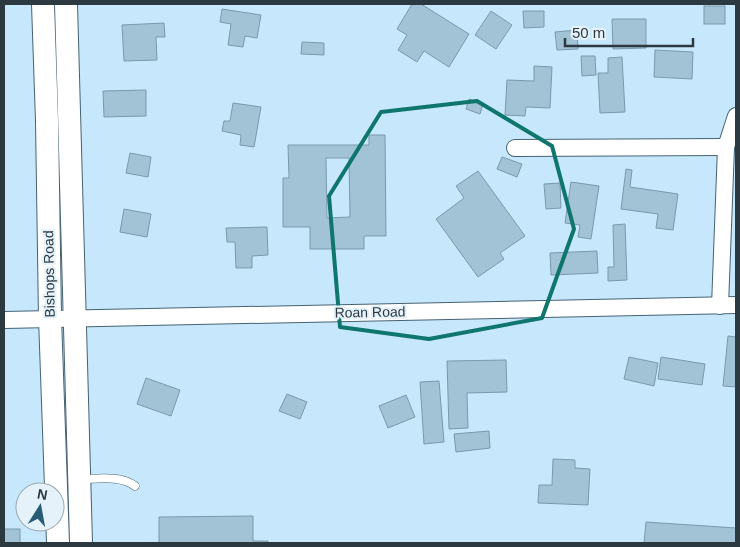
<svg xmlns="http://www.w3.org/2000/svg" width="740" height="547" font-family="Helvetica,sans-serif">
  <rect width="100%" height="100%" fill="#c7e8fc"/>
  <g fill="#a2c2d5" stroke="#7a99ac" fill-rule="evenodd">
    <path d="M412,4H421L469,34L449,67L424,51L417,62L398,50L407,35L397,29Z"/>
    <rect x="704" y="6" width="21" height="18"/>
    <path d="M222,9L261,15L257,38L245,36L243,47L228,45L231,24L220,22Z"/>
    <path d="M491,11L512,25L496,49L475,35Z"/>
    <path d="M523,11H544V27L524,28Z"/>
    <path d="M612,19H646V48L613,49Z"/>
    <path d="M164,23L165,37H156L157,60L124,61L122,25Z"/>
    <path d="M577,30L578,49L557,50L555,32Z"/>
    <path d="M302,42L324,43V55L301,54Z"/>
    <path d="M655,50L693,52L692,79L654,77Z"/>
    <path d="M581,56H595L596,75L582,76Z"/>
    <path d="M622,57L625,112L600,113L598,73H608V58Z"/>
    <path d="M534,66L552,67L550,108L526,107L525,116L505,115L507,80L534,81Z"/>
    <path d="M146,90V116L104,117L103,91Z"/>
    <path d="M469,99L483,104L480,114L466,109Z"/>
    <path d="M233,103L261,107L254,147L240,145L241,135L222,131L224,121H230Z"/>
    <path d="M369,135H385L386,236H364V249H310V227H283V178H289L288,145H369ZM326,158H349L350,217L327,218Z"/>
    <path d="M130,153L151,157L148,177L126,173Z"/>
    <path d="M502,157L522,164L517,177L497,169Z"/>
    <path d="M626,169L632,170L630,187L678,194L673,230L656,228L658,214L621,209Z"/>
    <path d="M478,171L525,236L500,253L504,259L478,277L436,219L464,198L456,186Z"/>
    <path d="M571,182L599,186L591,239L578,237L580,225L565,223Z"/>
    <path d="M560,183L561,208L546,209L544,184Z"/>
    <path d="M124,209L151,214L147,237L120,232Z"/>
    <path d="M625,224L627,280L608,281V267H614L613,225Z"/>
    <path d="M267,227L268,255L252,256V268H236L235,242H227L226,228Z"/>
    <path d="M597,251L598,273L551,275L550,253Z"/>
    <path d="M728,336L736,337V387L723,386Z"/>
    <path d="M629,357L658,363L654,386L624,379Z"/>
    <path d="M661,357L705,364L702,385L658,379Z"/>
    <path d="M506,360L507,392L467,393L468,428L449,429L447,361Z"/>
    <path d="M146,378L180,390L171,416L137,404Z"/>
    <path d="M439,381L444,442L424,444L420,382Z"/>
    <path d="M287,394L307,402L300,419L279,411Z"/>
    <path d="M406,395L415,417L388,428L379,406Z"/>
    <path d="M489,431L490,448L456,452L454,434Z"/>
    <path d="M553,459L575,460V468L590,469L588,505L538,503L539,485H552Z"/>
    <path d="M253,516V541H268V543H159V517Z"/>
    <path d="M646,522L736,528V543H644Z"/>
    <rect x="4" y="529" width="16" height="14"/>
  </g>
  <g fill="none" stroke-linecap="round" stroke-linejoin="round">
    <defs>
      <path id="lane" d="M81,479C98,479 120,475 135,486"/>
      <g id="street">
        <path d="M515,148L726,147"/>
        <path d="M720,306L726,147L736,116"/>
        <path d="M4,320L736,305"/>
      </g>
      <g id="secondary">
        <path d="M43,4L47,121L50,318L58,543"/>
        <path d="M66,4L81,543"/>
      </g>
    </defs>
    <use href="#lane" stroke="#456273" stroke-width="9"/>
    <use href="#street" stroke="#456273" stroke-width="18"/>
    <use href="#secondary" stroke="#456273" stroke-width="24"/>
    <use href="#lane" stroke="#fff" stroke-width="8"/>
    <use href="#street" stroke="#fff" stroke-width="16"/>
    <use href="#secondary" stroke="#fff" stroke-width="22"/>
  </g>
  <path fill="none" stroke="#0f766e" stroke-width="4" stroke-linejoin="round" d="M477,101L552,146L574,229L542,318L429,339L340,327L329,196L381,112Z"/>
  <g text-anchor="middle" stroke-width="4.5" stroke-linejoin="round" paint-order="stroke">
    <g font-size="14" fill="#2c3940" stroke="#e5f2fa">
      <text transform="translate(49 274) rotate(-91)" y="5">Bishops Road</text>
      <text transform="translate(370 312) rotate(-1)" y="5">Roan Road</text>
    </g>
  </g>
  <rect width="740" height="547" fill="none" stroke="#2c3940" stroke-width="10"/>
  <g transform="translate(40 507) rotate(11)"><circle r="24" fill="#e5f2fa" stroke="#9ba8b0"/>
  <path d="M0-4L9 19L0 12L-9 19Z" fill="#275c77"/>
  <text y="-8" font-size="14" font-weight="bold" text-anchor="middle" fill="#2c3940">N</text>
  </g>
  <path d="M565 38v8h128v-8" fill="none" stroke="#2c3940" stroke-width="2.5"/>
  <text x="572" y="38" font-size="15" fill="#2c3940" stroke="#e5f2fa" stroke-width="4" paint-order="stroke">50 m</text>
</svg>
